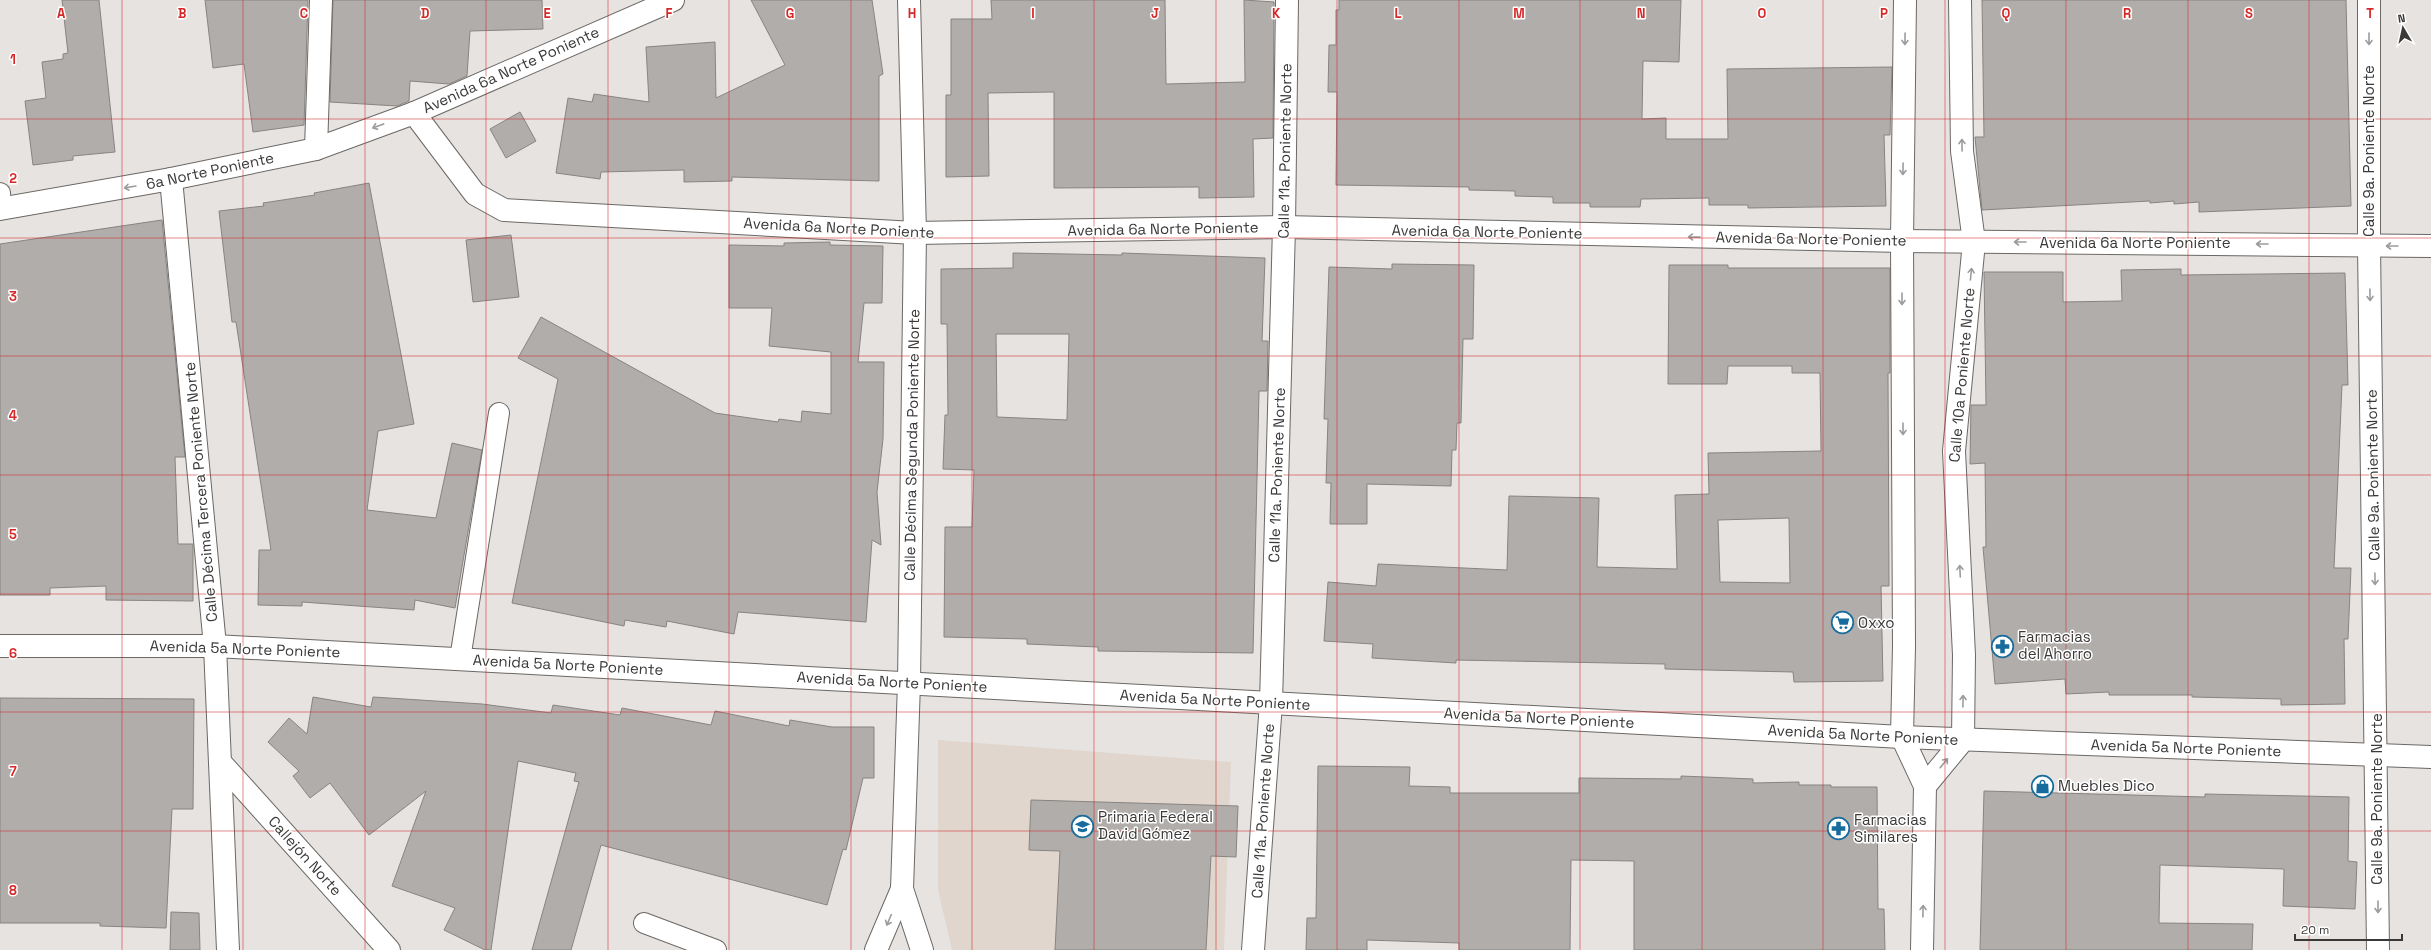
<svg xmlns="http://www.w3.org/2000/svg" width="2431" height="950" font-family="'Space Grotesk',sans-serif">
  <rect width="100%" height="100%" fill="#e6e3e0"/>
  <path fill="#e0d6ce" d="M938,740L1231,762L1224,950H952L938,890Z"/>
  <g fill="#b1adaa" stroke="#878481" fill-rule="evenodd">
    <path d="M62,0H99L115,152L73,156V160L33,165L25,101L46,98L42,62L63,59V54L68,53Z"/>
    <path d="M205,0H308L304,125L253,132L244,64L213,68Z"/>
    <path d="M333,0H542L543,29L470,31L467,76L449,84L410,81L409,101L397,106L330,102Z"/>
    <path d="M751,0H872L883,74L879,76V181L732,177V181L684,182V170L601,172L600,179L556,173L568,98L592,102L594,94L649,102L646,47L715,42L716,98L785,65Z"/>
    <path d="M991,0H1165L1166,84L1245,82L1244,0L1274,2L1273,138L1253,139L1254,197L1199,198V187L1054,188V92L988,93L989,176L946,177V95H951V19H992Z"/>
    <path d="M1339,0H1681L1679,62L1643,61L1642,119L1666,118V139H1728L1727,69L1892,67L1890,135H1884L1886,206L1748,208V205H1709V198L1641,199L1640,207H1590V203H1553V197L1515,196V191L1469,190V187L1336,185L1337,92H1328L1329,45H1336V10H1339Z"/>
    <path d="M1982,0H2346L2351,206L2199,212V202L2174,204V201L2150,203V201L1982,210L1975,137H1984Z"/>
    <path d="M520,112L536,141L506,158L490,129Z"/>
    <path d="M369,183L414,424L378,431L367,510L436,518L452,443L482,450L455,608L415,600L414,610L302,602V606L258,605L259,550H271L236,322H232L219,211L264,206L263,203L315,195L314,193Z"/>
    <path d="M162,220L185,457H175L178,544H193V601L106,600V586L50,588V595H0V244Z"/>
    <path d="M511,235L519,297L473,302L466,240Z"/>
    <path d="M830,242V245L883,246L882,303H864L858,362H884L883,439L877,492L881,545L872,540L866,622L738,612L734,634L667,621L666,627L625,620L624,626L512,603L558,379L518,358L541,317L715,413L778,422L779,419L801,422L802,411L831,414V352L769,346L772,308H729V245L784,246V243Z"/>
    <path d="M1013,253L1122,255V253L1265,258L1262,341H1268L1267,391H1259L1253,653L1098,651V647L1027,644V639L944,637L945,527H972L974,470L943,469L945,415H948L947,324H941V269L1013,268ZM996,334H1069L1067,420L997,417Z"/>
    <path d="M1392,264L1474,265L1473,339H1463L1461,423H1457L1456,450H1452L1451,486L1367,484V524H1330L1331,483H1326L1328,419H1324L1329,267L1392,269Z"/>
    <path d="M1669,265H1728V268H1890V373H1888L1889,586H1881L1883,681L1794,682L1793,672L1665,669V664L1456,660V663L1372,658L1373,644L1324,641L1328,582L1376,586L1378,564L1507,570L1509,496L1599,498L1597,567L1677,569L1675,495L1709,494L1708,453L1821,451L1820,373H1792V366H1728L1727,384H1668ZM1789,518L1790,583L1720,582L1718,520Z"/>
    <path d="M2181,269V275L2345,273L2348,385H2342L2334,568H2351L2348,639H2344L2345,704L2281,705V699L2192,697V695H2109V692L2066,694L2065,679L1995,684L1983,547H1986L1985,463L1970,464L1971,405H1986L1984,272H2063V302L2122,301L2121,270Z"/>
    <path d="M313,697L371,707L373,697L482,704L551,713L553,705L620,715L622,708L711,725L715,711L789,726L790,720L832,727H874V778H863L846,850L843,849L827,905L601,845L571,950H532L579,782L574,781L576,773L518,761L491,950H485L444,930L455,908L392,886L426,791L369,835L330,783L310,798L293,776L299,771L268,742L289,718L307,734Z"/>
    <path d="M0,698L194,699L193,809H172L166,928L100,926V923H0Z"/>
    <path d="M1318,766L1410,767L1409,786L1450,787V793H1579V778L1681,779V776L1753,779V783L1799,782V785H1831V787H1877L1878,909H1884L1885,950H1634V861L1571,860L1570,950H1459V943L1367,940V950H1306L1307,918H1316Z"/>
    <path d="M1984,791L2205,797V794L2349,797L2348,861L2357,862L2355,909L2283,906L2284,869L2160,865L2159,923L2253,924L2252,950H1980Z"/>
    <path d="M1031,800L1238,806L1236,857L1211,856L1206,950H1055L1060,851L1029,850Z"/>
    <path d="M171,912L199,913L200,950H170Z"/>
  </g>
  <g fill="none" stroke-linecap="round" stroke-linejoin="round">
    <defs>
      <g id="service">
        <path d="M0,193L1,209"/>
        <path d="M460,659L499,413"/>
        <path d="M644,923L716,950"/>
      </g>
      <g id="minor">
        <path d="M2369,0V245L2378,950"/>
        <path d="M414,113L475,194L504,210L915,233L1284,227L1902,241L2431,246"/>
        <path d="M316,149L321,0"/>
        <path d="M171,179L215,646L228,950"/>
        <path d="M0,209L171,179L316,149L414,113L673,0"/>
        <path d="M1271,703L1284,227L1287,0"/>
        <path d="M1902,737L1925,786L1922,950"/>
        <path d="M220,762L389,950"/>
        <path d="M1925,786L1963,740"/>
      </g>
      <g id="tertiary">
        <path d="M909,0L915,233L909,683L902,889L922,950"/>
        <path d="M1960,0L1962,151L1974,242L1954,451L1964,655L1963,740"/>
        <path d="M1902,737L1904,646L1902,241L1905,0"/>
        <path d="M876,950L902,889"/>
      </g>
      <g id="secondary">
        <path d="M0,646H215L1902,737L2431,757"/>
        <path d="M1253,950L1271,703"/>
      </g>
    </defs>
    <use href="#service" stroke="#6b6865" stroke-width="22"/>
    <use href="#minor" stroke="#6b6865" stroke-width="24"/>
    <use href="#tertiary" stroke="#6b6865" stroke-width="24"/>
    <use href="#secondary" stroke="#6b6865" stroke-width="24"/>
    <use href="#service" stroke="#fff" stroke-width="20"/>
    <use href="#minor" stroke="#fff" stroke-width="22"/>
    <use href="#tertiary" stroke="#fff" stroke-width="22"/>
    <use href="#secondary" stroke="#fff" stroke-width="22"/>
  </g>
  <defs><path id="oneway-shaft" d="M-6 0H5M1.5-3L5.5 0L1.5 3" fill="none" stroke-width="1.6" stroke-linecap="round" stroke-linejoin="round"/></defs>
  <g stroke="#9d9c9c">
    <use href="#oneway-shaft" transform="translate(1905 39) rotate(91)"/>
    <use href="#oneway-shaft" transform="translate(2369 39) rotate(90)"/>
    <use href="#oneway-shaft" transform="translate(378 126) rotate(160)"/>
    <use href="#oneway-shaft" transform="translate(1962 145) rotate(-91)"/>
    <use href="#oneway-shaft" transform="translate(1903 169) rotate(91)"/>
    <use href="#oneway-shaft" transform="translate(130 187) rotate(170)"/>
    <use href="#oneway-shaft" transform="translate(1694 237) rotate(-179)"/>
    <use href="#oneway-shaft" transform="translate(2020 242) rotate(-180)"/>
    <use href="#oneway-shaft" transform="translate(2262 244) rotate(-180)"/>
    <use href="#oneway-shaft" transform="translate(2392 246) rotate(-180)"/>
    <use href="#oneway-shaft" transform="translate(1971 274) rotate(-84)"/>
    <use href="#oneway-shaft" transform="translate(2370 295) rotate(89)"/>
    <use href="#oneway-shaft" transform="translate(1902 299) rotate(90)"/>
    <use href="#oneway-shaft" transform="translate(1903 429) rotate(90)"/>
    <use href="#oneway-shaft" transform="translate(1960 571) rotate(-93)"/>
    <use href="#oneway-shaft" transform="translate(2375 579) rotate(89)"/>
    <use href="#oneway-shaft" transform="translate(1963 701) rotate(-89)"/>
    <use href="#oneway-shaft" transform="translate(1944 763) rotate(-51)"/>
    <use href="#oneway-shaft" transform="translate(2378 907) rotate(90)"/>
    <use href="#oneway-shaft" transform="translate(1923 911) rotate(-89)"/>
    <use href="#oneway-shaft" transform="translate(889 920) rotate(113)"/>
  </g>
  <path fill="none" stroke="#d62828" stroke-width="1" stroke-opacity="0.55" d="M122,0V950M243,0V950M365,0V950M486,0V950M608,0V950M729,0V950M851,0V950M972,0V950M1094,0V950M1216,0V950M1337,0V950M1459,0V950M1580,0V950M1702,0V950M1823,0V950M1945,0V950M2066,0V950M2188,0V950M2309,0V950M0,119H2431M0,238H2431M0,356H2431M0,475H2431M0,594H2431M0,712H2431M0,831H2431"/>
  <defs>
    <symbol id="supermarket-ring" viewBox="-11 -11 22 22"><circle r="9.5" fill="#fff" stroke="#176c9d" stroke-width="1.5"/><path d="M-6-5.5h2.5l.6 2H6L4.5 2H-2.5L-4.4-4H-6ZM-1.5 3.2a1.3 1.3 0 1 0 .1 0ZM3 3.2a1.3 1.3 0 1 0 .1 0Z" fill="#176c9d"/></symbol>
    <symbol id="pharmacy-ring" viewBox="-11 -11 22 22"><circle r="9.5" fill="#fff" stroke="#176c9d" stroke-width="1.5"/><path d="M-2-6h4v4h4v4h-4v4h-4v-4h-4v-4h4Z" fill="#176c9d"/></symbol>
    <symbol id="shop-ring" viewBox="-11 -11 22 22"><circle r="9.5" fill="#fff" stroke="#176c9d" stroke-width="1.5"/><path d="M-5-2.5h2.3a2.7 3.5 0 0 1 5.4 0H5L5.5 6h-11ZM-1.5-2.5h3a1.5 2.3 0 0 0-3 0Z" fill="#176c9d"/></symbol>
    <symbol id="school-ring" viewBox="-11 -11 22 22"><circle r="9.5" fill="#fff" stroke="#176c9d" stroke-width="1.5"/><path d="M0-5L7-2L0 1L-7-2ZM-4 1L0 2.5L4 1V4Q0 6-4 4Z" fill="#176c9d"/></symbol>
  </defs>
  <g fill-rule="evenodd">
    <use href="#supermarket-ring" x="1830" y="610" width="25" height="25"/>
    <use href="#pharmacy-ring" x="1990" y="634" width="25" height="25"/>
    <use href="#shop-ring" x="2030" y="774" width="25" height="25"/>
    <use href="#school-ring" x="1070" y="814" width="25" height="25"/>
    <use href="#pharmacy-ring" x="1826" y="816" width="25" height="25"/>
  </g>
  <g text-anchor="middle" stroke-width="3" stroke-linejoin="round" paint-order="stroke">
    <g font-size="15" fill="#3b3938" stroke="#fff">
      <text transform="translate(511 70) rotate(-24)" y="5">Avenida 6a Norte Poniente</text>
      <text transform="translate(1285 151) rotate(-89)" y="5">Calle 11a. Poniente Norte</text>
      <text transform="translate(2369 151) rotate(-90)" y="5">Calle 9a. Poniente Norte</text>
      <text transform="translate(210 171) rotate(-12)" y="5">6a Norte Poniente</text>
      <text transform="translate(839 228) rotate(3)" y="5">Avenida 6a Norte Poniente</text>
      <text transform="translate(1163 229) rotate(-1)" y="5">Avenida 6a Norte Poniente</text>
      <text transform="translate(1487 232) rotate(1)" y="5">Avenida 6a Norte Poniente</text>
      <text transform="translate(1811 239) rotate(1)" y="5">Avenida 6a Norte Poniente</text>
      <text x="2135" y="248">Avenida 6a Norte Poniente</text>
      <text transform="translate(1962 375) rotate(-85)" y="5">Calle 10a Poniente Norte</text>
      <text transform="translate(912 445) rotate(-89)" y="5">Calle Décima Segunda Poniente Norte</text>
      <text transform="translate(1277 475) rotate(-88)" y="5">Calle 11a. Poniente Norte</text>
      <text transform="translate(2373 475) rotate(-91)" y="5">Calle 9a. Poniente Norte</text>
      <text transform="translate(201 492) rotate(-95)" y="5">Calle Décima Tercera Poniente Norte</text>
      <text transform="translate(245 649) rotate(2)" y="5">Avenida 5a Norte Poniente</text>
      <text transform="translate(568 665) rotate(3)" y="5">Avenida 5a Norte Poniente</text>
      <text transform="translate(892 682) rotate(3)" y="5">Avenida 5a Norte Poniente</text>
      <text transform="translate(1215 700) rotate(3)" y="5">Avenida 5a Norte Poniente</text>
      <text transform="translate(1539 718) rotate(3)" y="5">Avenida 5a Norte Poniente</text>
      <text transform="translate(1863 735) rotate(3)" y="5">Avenida 5a Norte Poniente</text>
      <text transform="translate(2186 748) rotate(2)" y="5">Avenida 5a Norte Poniente</text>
      <text transform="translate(2377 799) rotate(-90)" y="5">Calle 9a. Poniente Norte</text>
      <text transform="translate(1263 811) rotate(-86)" y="5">Calle 11a. Poniente Norte</text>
      <text transform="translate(305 856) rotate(48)" y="5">Callejón Norte</text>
    </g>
    <g font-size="15" fill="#3b3938" stroke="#fff" text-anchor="start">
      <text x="1858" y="628">Oxxo</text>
      <text x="2018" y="642">Farmacias<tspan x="2018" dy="17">del Ahorro</tspan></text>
      <text x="2058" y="791">Muebles Dico</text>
      <text x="1098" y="822">Primaria Federal<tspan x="1098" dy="17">David Gómez</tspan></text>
      <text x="1854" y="825">Farmacias<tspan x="1854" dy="17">Similares</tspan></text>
    </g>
  </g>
  <g font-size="13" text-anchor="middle" font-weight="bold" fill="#d62828" stroke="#fff" stroke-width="3" stroke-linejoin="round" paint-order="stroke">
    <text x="61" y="18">A</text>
    <text x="182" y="18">B</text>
    <text x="304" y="18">C</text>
    <text x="425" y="18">D</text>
    <text x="547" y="18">E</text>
    <text x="669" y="18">F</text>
    <text x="790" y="18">G</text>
    <text x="912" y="18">H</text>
    <text x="1033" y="18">I</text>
    <text x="1155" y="18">J</text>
    <text x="1276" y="18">K</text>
    <text x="1398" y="18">L</text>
    <text x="1519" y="18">M</text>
    <text x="1641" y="18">N</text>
    <text x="1762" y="18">O</text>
    <text x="1884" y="18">P</text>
    <text x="2006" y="18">Q</text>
    <text x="2127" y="18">R</text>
    <text x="2249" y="18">S</text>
    <text x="2370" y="18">T</text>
    <text x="13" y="64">1</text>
    <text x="13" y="183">2</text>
    <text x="13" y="301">3</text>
    <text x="13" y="420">4</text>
    <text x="13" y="539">5</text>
    <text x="13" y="658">6</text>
    <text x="13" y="776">7</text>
    <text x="13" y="895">8</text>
  </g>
  <g transform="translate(2403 28) rotate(351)" stroke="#ffffff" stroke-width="3" paint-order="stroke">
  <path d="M0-3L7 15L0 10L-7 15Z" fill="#3b3938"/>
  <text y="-6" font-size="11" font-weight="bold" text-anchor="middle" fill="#3b3938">N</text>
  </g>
  <path d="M2295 934v6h107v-6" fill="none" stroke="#3b3938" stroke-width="2"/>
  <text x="2301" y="934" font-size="12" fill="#3b3938" stroke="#ffffff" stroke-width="3" paint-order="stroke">20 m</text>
</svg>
